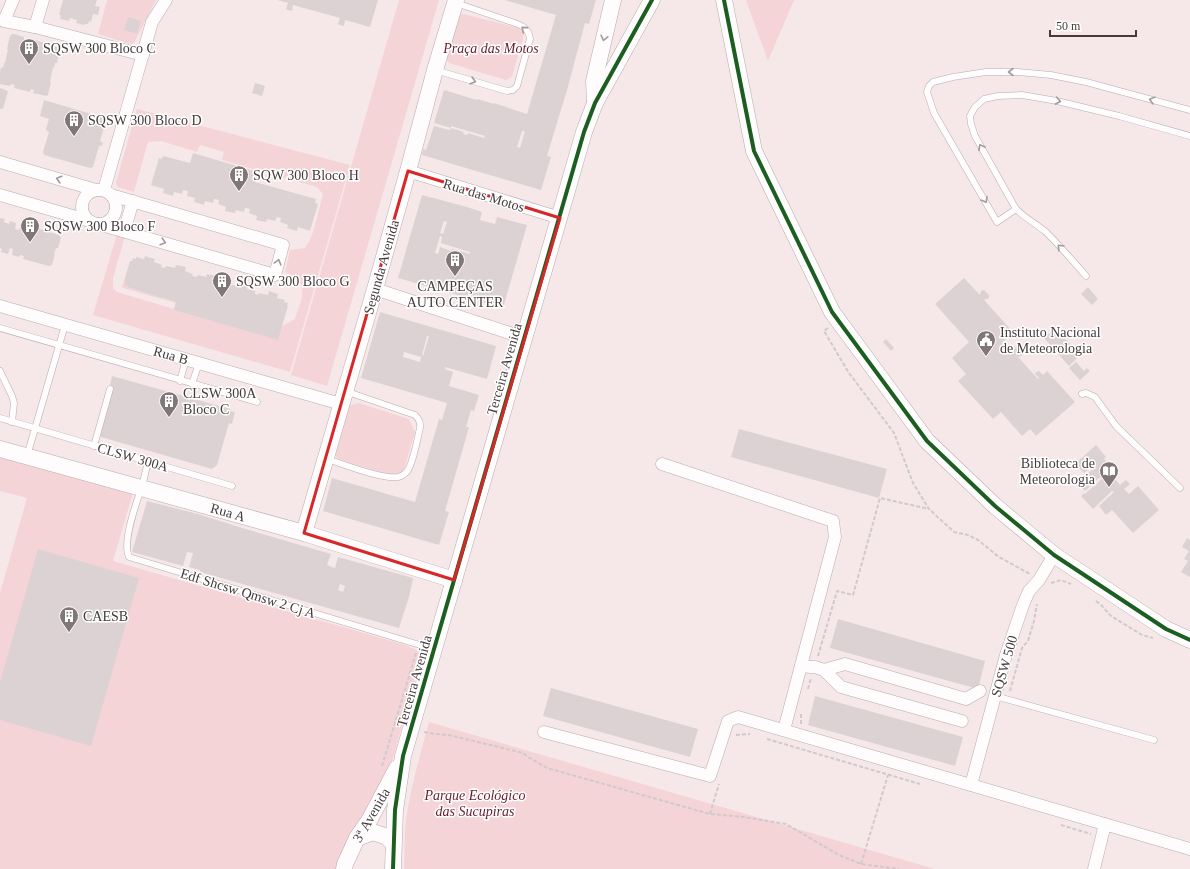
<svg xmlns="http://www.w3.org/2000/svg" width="1190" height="869" font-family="Georgia,serif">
  <rect width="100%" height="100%" fill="#f6e8e9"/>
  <g fill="#f5d4d8">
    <path d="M107,0H156L133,45L98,34Z"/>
    <path d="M399,0H439L327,386L291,375Z"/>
    <path d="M746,0H794L768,61Z"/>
    <path d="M464,14L519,28L524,35L512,77L506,80L449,63L446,58L458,16Z"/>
    <path d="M137,109L350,165L290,372L93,315L117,234L125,236L113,278V288L117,292L174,309L176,303L123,288L122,286L124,281L281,327L295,319C302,297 311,283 285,272L290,250L305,248L310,240L314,229L323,194L317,187L222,160L224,152L200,145L197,152L161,141L148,142L134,192L117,187L116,182Z"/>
    <path d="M359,403L409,419L415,432L403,473L390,475L338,459L333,452L346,406Z"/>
    <path d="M0,455L131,493L132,496L113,561L402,644L419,651L421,656L394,755L386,780L338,869H0V593L27,498L0,491Z"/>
    <path d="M429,722L935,869H404C405,850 404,831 407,813C412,782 421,752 429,722Z"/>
  </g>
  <g fill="#ddd2d3" fill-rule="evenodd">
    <path d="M63,0H97L95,6L100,7L98,15L93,14L91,22L89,21L88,24H85L84,25L76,23L77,20L70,18L69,21L60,19L61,15H59Z"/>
    <path d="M277,0H378L370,27L345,20L344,26L340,25L338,24L340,18L293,5L292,11L288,10L286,9L288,3Z"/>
    <path d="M505,0H596L589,24L585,23L567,90L547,156L551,157L541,190L422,155L423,149L426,150L434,126L450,130L451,128L464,132L463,134L467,135L468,133L484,138L485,136L451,126V128L434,123L444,90L477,100V99L494,104V103L527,114L556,15ZM522,131H525L520,148L517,147Z"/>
    <path d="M128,17L141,21L137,34L124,30Z"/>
    <path d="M15,34L24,37V41L27,42L28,38L45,43L43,46L47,47L48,44L60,48L57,63H55L54,68L53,67L50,82H51L48,95L46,96L33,93L34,90L31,89L30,92L14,88L15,85L11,84L10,86L0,84V72L1,67L3,68L4,63H5L8,49H7L10,36L12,34Z"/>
    <path d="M255,83L265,86L262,96L252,93Z"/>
    <path d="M0,88L8,91L3,109H0Z"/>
    <path d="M44,100L105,118L106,121L100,141L102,142L103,144L101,146H99L93,167L90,168L44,155L43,152L49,132L47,131L46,129L49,119L40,116Z"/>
    <path d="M193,153L258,172L255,182L316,199L315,203L318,204L310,231L298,227L297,231L287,228L288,225L280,222L281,218L277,217L275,221L267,219L266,222L256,220L257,216L249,213L250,209L245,208L244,212L236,210L235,213L225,211L226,207L218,204L219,200L214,199L213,203L205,201L204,205L194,202L195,198L187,196L188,191L183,190L182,194L174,192L173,196L163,193L164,189L151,185L159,158L162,159L163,156L190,163Z"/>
    <path d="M422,195L467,207L482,212L480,220L495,224L497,217L527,225L503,308L398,278ZM444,221L447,222L443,234L440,233ZM440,236L442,237L441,243L470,252V254L452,249L451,251L440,247L438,254L435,253Z"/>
    <path d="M0,218L5,219L4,222L9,224L10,221L16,223L15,229L19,230L21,224L28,226L27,229L32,230L33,227L59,235L61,238L58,248H56L54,254H55L52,265L49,266L23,259L24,256L20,255L19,257L12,255L13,249L10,248L8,254L1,252L2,249L0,248Z"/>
    <path d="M145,256L155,259L154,262L162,265L161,267L165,268L166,266L175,268L176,265L186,267L185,271L193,274L192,276L197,277L198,275L206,277L207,274L217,276L216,280L224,282L223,285L228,286V284L237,286L238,283L248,285L247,289L255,291V294L258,295L259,293L268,295L269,291L278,294L277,298L285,300L284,302L288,303L287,306H288L278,340L174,310L176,302L162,297V298L128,287V286L125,285L126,282L124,281L130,261H132L133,258L136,259V257L144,259Z"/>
    <path d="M964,278L980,295L981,291L984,290L989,295V298L984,300L1013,332L1004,341L1013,352L1015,348L1017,347L1023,352L1022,356L1018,357L1038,379L1039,378L1035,374L1036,372L1039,371L1043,375L1047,371L1075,402L1036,436L1030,429L1022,436L1001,412L993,419L958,381L966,374L952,358L969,342L935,304Z"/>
    <path d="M1088,287L1098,299L1092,305L1081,294Z"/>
    <path d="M380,312L496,346L487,379L445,367V369L453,372L449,386L479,395L474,411L471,410L466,427H469L445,511L449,512L439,545L323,511L332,478L415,502L439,419L442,420L447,403L361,378ZM427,336H429L423,356L422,355ZM404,352L421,357L420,362L403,357Z"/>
    <path d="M1056,328L1079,354L1077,355L1078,357L1069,366L1044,338Z"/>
    <path d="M886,339L894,348L891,351L883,342Z"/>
    <path d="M1076,362L1084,371L1087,368L1090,371L1080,380L1069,368Z"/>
    <path d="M112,376L230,409V411L235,412L232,424L229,423L217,465L212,469L101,437L100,431Z"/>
    <path d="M739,429L887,469L879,498L731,457Z"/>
    <path d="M1096,445L1106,457L1104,459L1106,461L1102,464L1120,485L1126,480L1130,484L1124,489L1129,494L1138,486L1159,510L1133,533L1112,510L1106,515L1099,506L1114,492L1112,491L1093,509L1081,496L1084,493L1085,494L1102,479L1100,477L1085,491L1078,483L1093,469L1091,467L1084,473L1075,464Z"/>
    <path d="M1038,459L1041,463L1036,468L1032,464Z"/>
    <path d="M147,501L198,514L239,527L331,554L327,565L335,568L338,557L413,578L409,597L399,628L200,572V570L189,567L193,553L187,552L183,566L132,552ZM340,584L345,586L343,592L338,590Z"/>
    <path d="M1187,538L1190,540V577L1181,572L1188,561L1184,559L1189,551L1182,547Z"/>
    <path d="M38,549L139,578L91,746L0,720V682Z"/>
    <path d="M838,619L985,661L978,689L830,648Z"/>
    <path d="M551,688L698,729L690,757L543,716Z"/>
    <path d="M815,696L963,737L955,766L808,725Z"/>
  </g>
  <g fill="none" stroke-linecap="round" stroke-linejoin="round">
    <defs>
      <g id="lane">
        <path d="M435,70L507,91L513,90L517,86L530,39C529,28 521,25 512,22L456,3"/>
        <path d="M1016,209L997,222L934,113L927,92L929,86L933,82L953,77L986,72H1018L1051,75L1086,82L1190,110"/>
        <path d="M1086,276C1073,261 1060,246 1046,232C1036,224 1025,218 1016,209L975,136L971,124L970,116L975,107L984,99L998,96L1022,95L1057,101L1119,116L1190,136"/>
        <path d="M0,328L257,402"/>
        <path d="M0,371L12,396L14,403L12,422"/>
        <path d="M180,381L186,359"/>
        <path d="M192,384L199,363"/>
        <path d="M1082,394L1086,393L1095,397L1116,426L1180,488"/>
        <path d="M0,418L232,486"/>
        <path d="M94,446L110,389"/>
        <path d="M27,456L65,325"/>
        <path d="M327,459C343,464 383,480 398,477C402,476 406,473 408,470C414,460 417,440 420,428C421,423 419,419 415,415L345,391"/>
        <path d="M148,461C146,470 144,480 141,489C136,504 122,542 129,557L433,649"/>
        <path d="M995,696L1154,740"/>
      </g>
      <g id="street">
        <path d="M13,0L4,21L35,27L143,55"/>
        <path d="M35,27L43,0"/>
        <path d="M0,162L96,190"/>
        <path d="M408,171L560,218"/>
        <path d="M104,190L152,22L166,0"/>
        <circle cx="99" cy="207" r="17"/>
        <path d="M0,195L90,221"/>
        <path d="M98,224L275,275L283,245L111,195"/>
        <path d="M124,231L133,201"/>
        <path d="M375,289L525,338"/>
        <path d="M0,306L341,404"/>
        <path d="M662,464L833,521L835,537L784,730"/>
        <path d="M801,666L811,667H815L824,670L841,687L962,721"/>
        <path d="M824,670L845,664L966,699L980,691"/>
        <path d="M544,732L710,776L728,721L738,717L1190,849"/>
        <path d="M971,785L1006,655L1023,605L1029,591L1039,580L1054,555"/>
        <path d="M1094,869L1105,824"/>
      </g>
      <g id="secondary">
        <path d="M724,0L754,151L832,312L927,441L995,506L1054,555L1166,629L1190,640"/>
        <path d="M595,103L594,81L613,0"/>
        <path d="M0,449L304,533L454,580"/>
        <path d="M304,533L375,289L408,171L435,70L456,0"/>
        <path d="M357,838L373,832L387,837L393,843"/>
        <path d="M344,869L345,864L357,838L370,819L397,768"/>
        <path d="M393,869L395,810L403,756L584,132L595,103L652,0"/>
      </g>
    </defs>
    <use href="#lane" stroke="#b7acad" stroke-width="7"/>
    <use href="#street" stroke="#b7acad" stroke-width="13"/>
    <use href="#secondary" stroke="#b7acad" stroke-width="17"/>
    <g stroke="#cfcacb" stroke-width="2" stroke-dasharray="4 2" stroke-linecap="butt">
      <path d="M828,328L824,331L849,373L894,433L913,483L929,509L954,532L968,535L978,540L999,557L1030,574"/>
      <path d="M1051,583L1061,580L1071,584"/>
      <path d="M1096,601L1101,605L1111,616L1142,635L1153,638"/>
      <path d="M818,656L837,591L853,595L880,498L929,509"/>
      <path d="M808,689L811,678"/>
      <path d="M1010,691L1022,648L1028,641L1034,621L1037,604"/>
      <path d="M801,724V714"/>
      <path d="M424,732L435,734L449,735L523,753L528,757L547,768L710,814L744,817L786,824L839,855L861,864L899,869"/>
      <path d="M736,735L750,734"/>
      <path d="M767,739L920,784"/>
      <path d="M382,766L416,653"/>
      <path d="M710,814L719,784"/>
      <path d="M1061,825L1091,834"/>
      <path d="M861,864L888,775"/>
    </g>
    <use href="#lane" stroke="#fefcfc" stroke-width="6"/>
    <use href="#street" stroke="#fefcfc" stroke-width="12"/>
    <use href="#secondary" stroke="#fefcfc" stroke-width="16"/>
    <defs>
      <g id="cycleway">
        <path d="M724,0L754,151L832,312L927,441L995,506L1054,555L1166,629L1190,640"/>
        <path d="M393,869L395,810L403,756L584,132L595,103L652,0"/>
      </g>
    </defs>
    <use href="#cycleway" stroke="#fff" stroke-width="6"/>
    <use href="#cycleway" stroke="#1b5e20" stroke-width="4"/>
  </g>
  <defs><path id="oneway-chevron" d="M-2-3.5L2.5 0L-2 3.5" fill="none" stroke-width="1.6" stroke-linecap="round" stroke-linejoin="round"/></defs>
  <g stroke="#a19b9c">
    <use href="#oneway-chevron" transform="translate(524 29) rotate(-140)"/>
    <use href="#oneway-chevron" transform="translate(604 38) rotate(103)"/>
    <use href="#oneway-chevron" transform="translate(1011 72) rotate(-180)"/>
    <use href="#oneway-chevron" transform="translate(473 81) rotate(16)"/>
    <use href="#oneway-chevron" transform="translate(1152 100) rotate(-165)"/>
    <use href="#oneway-chevron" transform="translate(1058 101) rotate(11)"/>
    <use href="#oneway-chevron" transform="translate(981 147) rotate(-119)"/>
    <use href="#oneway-chevron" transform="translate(59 179) rotate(-164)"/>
    <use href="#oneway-chevron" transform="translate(985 200) rotate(59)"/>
    <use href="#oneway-chevron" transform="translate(163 242) rotate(16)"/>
    <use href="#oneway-chevron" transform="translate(1060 247) rotate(-134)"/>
    <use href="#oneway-chevron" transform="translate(278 262) rotate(-75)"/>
  </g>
  <path fill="none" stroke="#d62828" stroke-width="3" stroke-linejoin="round" d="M408,171L560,218L454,580L304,533Z"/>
  <defs>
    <symbol id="building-pin" viewBox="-11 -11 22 30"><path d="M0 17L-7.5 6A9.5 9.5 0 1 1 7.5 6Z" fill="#827778" stroke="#fff"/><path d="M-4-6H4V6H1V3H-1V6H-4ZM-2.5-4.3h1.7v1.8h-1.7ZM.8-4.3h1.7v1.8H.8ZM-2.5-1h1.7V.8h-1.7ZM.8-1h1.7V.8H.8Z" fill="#fff"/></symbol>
    <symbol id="civic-pin" viewBox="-11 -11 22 30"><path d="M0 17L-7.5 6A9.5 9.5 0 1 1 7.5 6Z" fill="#827778" stroke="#fff"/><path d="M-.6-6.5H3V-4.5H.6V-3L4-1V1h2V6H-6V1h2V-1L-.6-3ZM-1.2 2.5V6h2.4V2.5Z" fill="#fff"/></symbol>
    <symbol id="library-pin" viewBox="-11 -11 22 30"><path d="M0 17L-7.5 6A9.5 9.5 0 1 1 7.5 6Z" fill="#827778" stroke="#fff"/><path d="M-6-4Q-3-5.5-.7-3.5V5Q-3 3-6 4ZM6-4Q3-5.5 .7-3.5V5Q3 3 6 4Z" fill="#fff"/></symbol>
  </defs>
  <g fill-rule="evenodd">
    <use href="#building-pin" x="18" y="37" width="22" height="30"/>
    <use href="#building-pin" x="63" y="109" width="22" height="30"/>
    <use href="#building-pin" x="228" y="164" width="22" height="30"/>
    <use href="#building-pin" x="19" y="215" width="22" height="30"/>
    <use href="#building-pin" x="444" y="249" width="22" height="30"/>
    <use href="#building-pin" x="211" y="270" width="22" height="30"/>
    <use href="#civic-pin" x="975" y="329" width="22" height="30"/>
    <use href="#building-pin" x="158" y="390" width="22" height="30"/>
    <use href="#library-pin" x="1098" y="460" width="22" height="30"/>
    <use href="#building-pin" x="58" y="605" width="22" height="30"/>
  </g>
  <g text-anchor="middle" stroke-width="3" stroke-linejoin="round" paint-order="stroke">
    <g font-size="14" fill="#443a3b" stroke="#fff" text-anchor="start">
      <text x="43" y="53">SQSW 300 Bloco C</text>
      <text x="88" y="125">SQSW 300 Bloco D</text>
      <text x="253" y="180">SQW 300 Bloco H</text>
      <text x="44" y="231">SQSW 300 Bloco F</text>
      <text x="236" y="286">SQSW 300 Bloco G</text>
      <text x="455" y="291" text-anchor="middle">CAMPEÇAS<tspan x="455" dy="16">AUTO CENTER</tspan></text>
      <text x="1000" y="337">Instituto Nacional<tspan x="1000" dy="16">de Meteorologia</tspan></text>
      <text x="183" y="398">CLSW 300A<tspan x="183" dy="16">Bloco C</tspan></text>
      <text x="1095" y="468" text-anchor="end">Biblioteca de<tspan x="1095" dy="16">Meteorologia</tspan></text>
      <text x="83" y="621">CAESB</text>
    </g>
    <g font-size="14" font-style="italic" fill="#651d2e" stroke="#fff">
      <text x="491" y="53">Praça das Motos</text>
      <text x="475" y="800">Parque Ecológico<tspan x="475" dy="16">das Sucupiras</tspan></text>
    </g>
    <g font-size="14" fill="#443a3b" stroke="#fff">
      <text transform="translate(484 195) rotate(17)" y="5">Rua das Motos</text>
      <text transform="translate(381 267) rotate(-74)" y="5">Segunda Avenida</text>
      <text transform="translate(171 355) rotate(16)" y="5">Rua B</text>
      <text transform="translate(504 369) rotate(-74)" y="5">Terceira Avenida</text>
      <text transform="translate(133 457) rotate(16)" y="5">CLSW 300A</text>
      <text transform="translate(228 512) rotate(16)" y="5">Rua A</text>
      <text transform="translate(248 593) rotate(17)" y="5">Edf Shcsw Qmsw 2 Cj A</text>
      <text transform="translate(1004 666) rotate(-74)" y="5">SQSW 500</text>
      <text transform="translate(414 681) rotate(-74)" y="5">Terceira Avenida</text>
      <text transform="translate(371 815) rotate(-60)" y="5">3ª Avenida</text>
    </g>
  </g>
  <path d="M1050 30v6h86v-6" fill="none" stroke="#443a3b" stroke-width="2"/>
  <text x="1056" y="30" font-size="12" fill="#443a3b" stroke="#ffffff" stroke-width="3" paint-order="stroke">50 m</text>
</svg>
